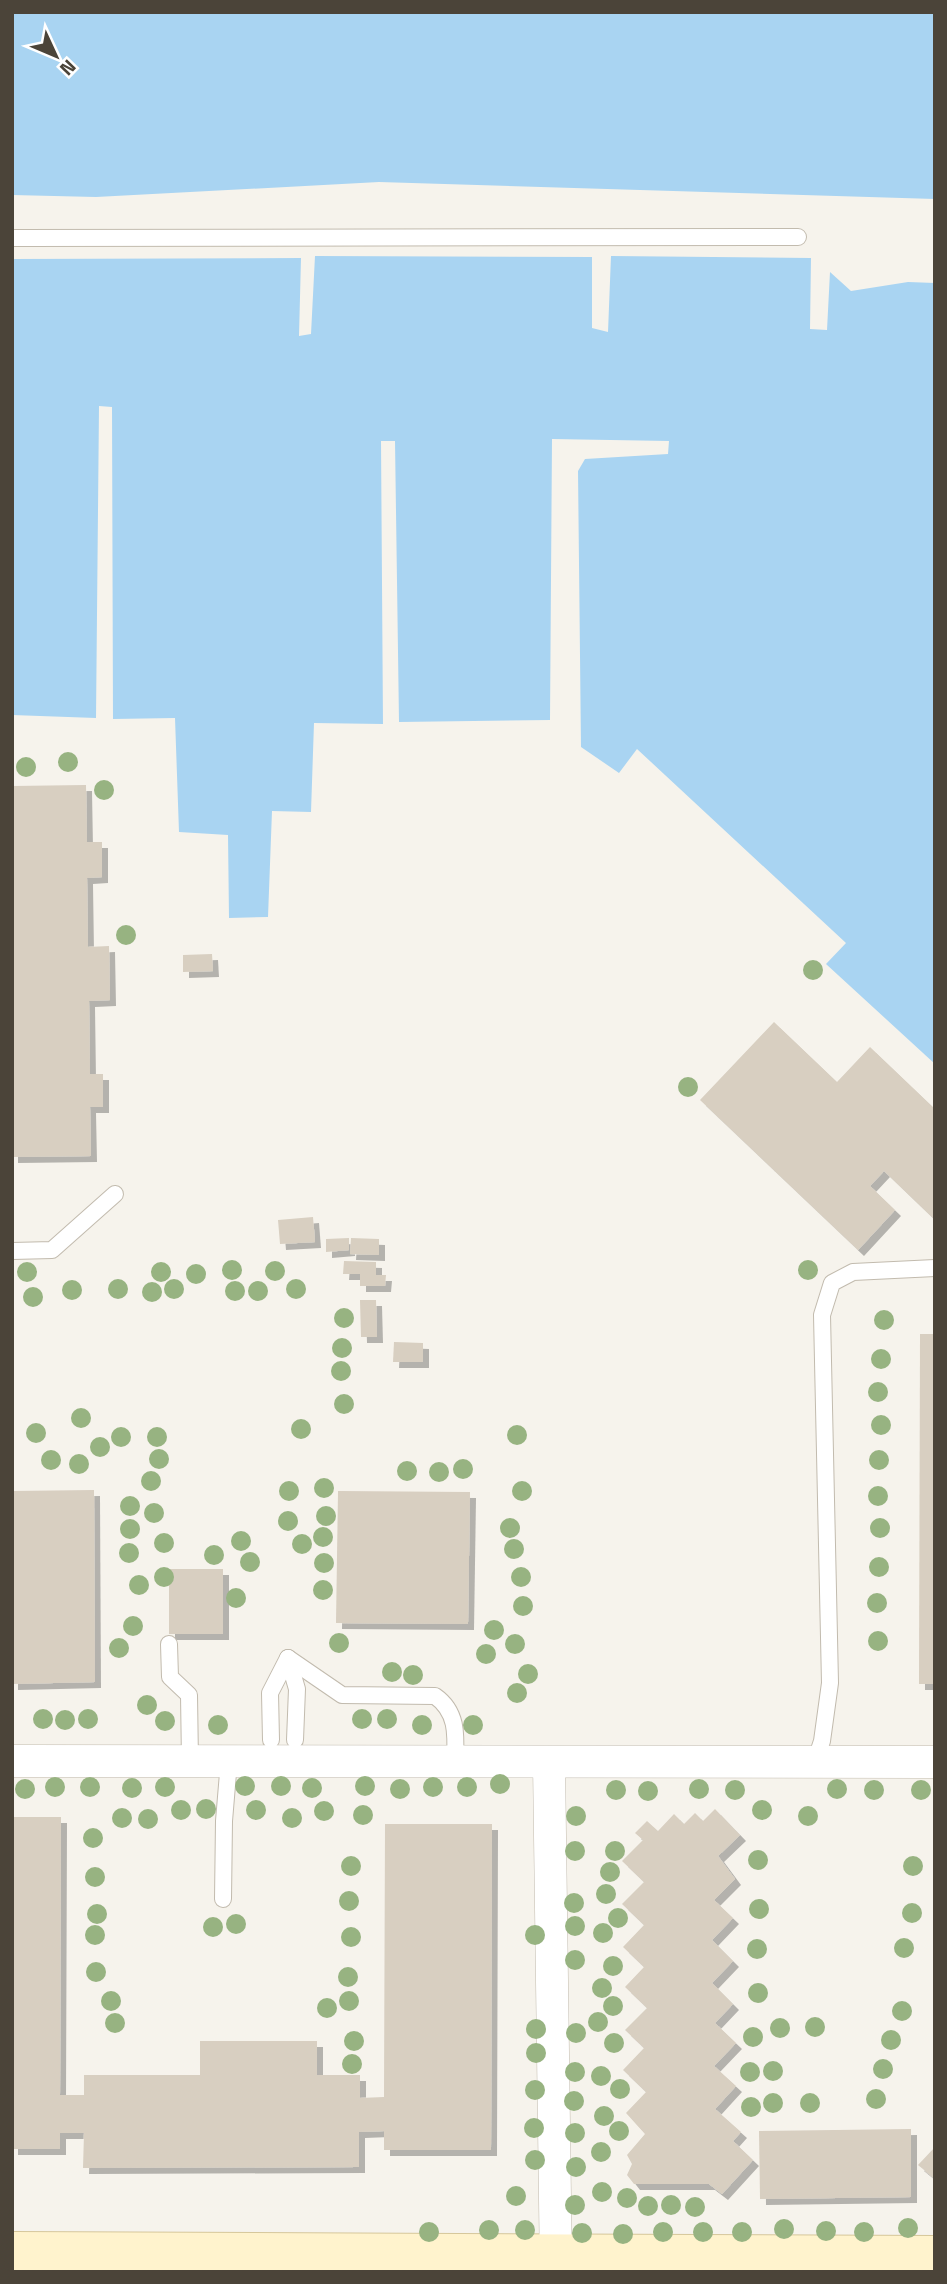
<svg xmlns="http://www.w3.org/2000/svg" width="947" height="2284" font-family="'Titillium Web',sans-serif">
  <defs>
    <filter id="shadow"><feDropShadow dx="6" dy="6" stdDeviation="0" flood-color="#0004"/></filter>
  </defs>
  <rect width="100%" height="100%" fill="#f6f3ec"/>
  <g fill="#a9d4f2">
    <path d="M12,12H935V199L379,182L96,197L12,195Z"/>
    <path d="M315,256L592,257V328L608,332L611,256L811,258L810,329L827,330L830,272L851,291L908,282L935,283V1064L826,964L846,943L637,749L619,773L581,747L578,471L585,459L668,454L669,441L552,439L550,720L399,722L395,441H381L383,724L314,723L311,812L272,811L268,917L229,918L228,835L179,832L175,718L113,719L112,407L99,406L96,718L12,715V259L301,258L299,336L311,334Z"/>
  </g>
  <g fill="#d8cfc1" filter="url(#shadow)">
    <path d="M86,785L87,842H102V877L87,878L88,947L109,946L110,1000L89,1001L90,1074H103V1107H90L91,1156L12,1157V786Z"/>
    <path d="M212,954L213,971L183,972V955Z"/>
    <path d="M774,1022L837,1082L870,1047L935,1109V1220L884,1171L870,1186L895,1210L858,1250L700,1100Z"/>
    <path d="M313,1217L315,1242L280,1244L278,1220Z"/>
    <path d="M349,1238V1250L326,1252V1239Z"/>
    <path d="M351,1238L379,1239V1255L350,1254Z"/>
    <path d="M344,1261L376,1262V1275H386L385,1286H360V1274H343Z"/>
    <path d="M360,1300H376L377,1337H361Z"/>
    <path d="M920,1334H935V1684H919Z"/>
    <path d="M394,1342L423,1343V1362H393Z"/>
    <path d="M94,1490L95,1682L12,1684V1491Z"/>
    <path d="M338,1491L470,1492L468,1624L336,1623Z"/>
    <rect x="169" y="1569" width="54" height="65"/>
    <path d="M715,1809L740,1835L718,1856L735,1879L714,1900L733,1918L712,1940L733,1961L712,1983L733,2004L715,2023L736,2043L714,2066L736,2086L715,2109L741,2132L733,2141L753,2160L722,2194L709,2184H634L627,2175L632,2164L627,2155L645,2134L626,2113L646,2092L623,2070L644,2048L625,2030L647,2008L625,1987L644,1967L623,1947L644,1925L622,1904L644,1882L622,1861L643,1840L635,1833L647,1821L658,1831L674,1814L684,1824L695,1813L703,1821Z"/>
    <path d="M12,1817H61L60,2095H84V2075H200V2041H317V2075H360V2098L384,2097L385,1824H492L491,2150H384V2131L359,2132V2167L83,2168L84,2133H60V2149H12Z"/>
    <path d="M911,2129V2197L760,2199L759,2131Z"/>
    <path d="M935,2147V2179L918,2165Z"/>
  </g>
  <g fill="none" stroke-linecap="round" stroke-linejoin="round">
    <defs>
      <g id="lane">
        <path d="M12,238L798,237"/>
        <path d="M12,1251L52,1250L115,1194"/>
        <path d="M169,1644L170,1677L189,1695L190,1761"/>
        <path d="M288,1658L342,1695L435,1696C458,1712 456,1736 455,1762"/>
        <path d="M288,1658L297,1689L295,1740"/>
        <path d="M271,1740L270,1693L288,1658"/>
        <path d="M815,1762L822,1741L830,1683L822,1315L832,1283L853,1272L935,1268"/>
        <path d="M223,1899L224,1821L229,1761"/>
      </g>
      <g id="street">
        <path d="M12,1761L935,1762"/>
        <path d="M549,1763L556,2272"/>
      </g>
      <path id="secondary" d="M12,2251L935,2255"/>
    </defs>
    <use href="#lane" stroke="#c2bbae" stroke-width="18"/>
    <use href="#street" stroke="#c2bbae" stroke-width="33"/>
    <use href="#secondary" stroke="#d6c79b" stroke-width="40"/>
    <use href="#lane" stroke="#fff" stroke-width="16"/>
    <use href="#street" stroke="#fff" stroke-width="32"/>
    <use href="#secondary" stroke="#fff3cd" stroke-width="38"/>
  </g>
  <g fill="#97b381">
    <circle cx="68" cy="762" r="10"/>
    <circle cx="26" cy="767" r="10"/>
    <circle cx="104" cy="790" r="10"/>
    <circle cx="126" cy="935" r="10"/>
    <circle cx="813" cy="970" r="10"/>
    <circle cx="688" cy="1087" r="10"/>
    <circle cx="232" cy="1270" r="10"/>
    <circle cx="808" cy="1270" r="10"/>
    <circle cx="275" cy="1271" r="10"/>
    <circle cx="27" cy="1272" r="10"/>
    <circle cx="161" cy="1272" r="10"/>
    <circle cx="196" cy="1274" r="10"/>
    <circle cx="118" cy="1289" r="10"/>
    <circle cx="174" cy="1289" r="10"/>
    <circle cx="296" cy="1289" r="10"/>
    <circle cx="72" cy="1290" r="10"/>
    <circle cx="235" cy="1291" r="10"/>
    <circle cx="258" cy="1291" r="10"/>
    <circle cx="152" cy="1292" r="10"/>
    <circle cx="33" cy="1297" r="10"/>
    <circle cx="344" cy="1318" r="10"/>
    <circle cx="884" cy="1320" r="10"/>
    <circle cx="342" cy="1348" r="10"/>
    <circle cx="881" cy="1359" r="10"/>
    <circle cx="341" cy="1371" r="10"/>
    <circle cx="878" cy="1392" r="10"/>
    <circle cx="344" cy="1404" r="10"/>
    <circle cx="81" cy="1418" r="10"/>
    <circle cx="881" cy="1425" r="10"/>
    <circle cx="301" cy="1429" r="10"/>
    <circle cx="36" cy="1433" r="10"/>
    <circle cx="517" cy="1435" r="10"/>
    <circle cx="121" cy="1437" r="10"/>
    <circle cx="157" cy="1437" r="10"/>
    <circle cx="100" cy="1447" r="10"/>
    <circle cx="159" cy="1459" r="10"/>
    <circle cx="51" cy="1460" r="10"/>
    <circle cx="879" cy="1460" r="10"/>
    <circle cx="79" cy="1464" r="10"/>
    <circle cx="463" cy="1469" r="10"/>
    <circle cx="407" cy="1471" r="10"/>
    <circle cx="439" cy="1472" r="10"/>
    <circle cx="151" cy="1481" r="10"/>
    <circle cx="324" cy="1488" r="10"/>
    <circle cx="289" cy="1491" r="10"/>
    <circle cx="522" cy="1491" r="10"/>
    <circle cx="878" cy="1496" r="10"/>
    <circle cx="130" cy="1506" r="10"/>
    <circle cx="154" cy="1513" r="10"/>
    <circle cx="326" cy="1516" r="10"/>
    <circle cx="288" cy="1521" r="10"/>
    <circle cx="510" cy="1528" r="10"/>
    <circle cx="880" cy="1528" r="10"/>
    <circle cx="130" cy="1529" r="10"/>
    <circle cx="323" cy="1537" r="10"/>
    <circle cx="241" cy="1541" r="10"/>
    <circle cx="164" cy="1543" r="10"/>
    <circle cx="302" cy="1544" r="10"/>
    <circle cx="514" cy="1549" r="10"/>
    <circle cx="129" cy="1553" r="10"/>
    <circle cx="214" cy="1555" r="10"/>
    <circle cx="250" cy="1562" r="10"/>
    <circle cx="324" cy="1563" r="10"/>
    <circle cx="879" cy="1567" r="10"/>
    <circle cx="164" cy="1577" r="10"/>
    <circle cx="521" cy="1577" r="10"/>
    <circle cx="139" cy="1585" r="10"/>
    <circle cx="323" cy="1590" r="10"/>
    <circle cx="236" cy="1598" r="10"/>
    <circle cx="877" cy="1603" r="10"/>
    <circle cx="523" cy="1606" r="10"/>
    <circle cx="133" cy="1626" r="10"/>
    <circle cx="494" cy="1630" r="10"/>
    <circle cx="878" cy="1641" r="10"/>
    <circle cx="339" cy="1643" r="10"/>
    <circle cx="515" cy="1644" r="10"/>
    <circle cx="119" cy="1648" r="10"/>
    <circle cx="486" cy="1654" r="10"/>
    <circle cx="392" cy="1672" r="10"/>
    <circle cx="528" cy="1674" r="10"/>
    <circle cx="413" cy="1675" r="10"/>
    <circle cx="517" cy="1693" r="10"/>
    <circle cx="147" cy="1705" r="10"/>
    <circle cx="43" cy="1719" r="10"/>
    <circle cx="88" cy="1719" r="10"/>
    <circle cx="362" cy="1719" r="10"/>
    <circle cx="387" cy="1719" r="10"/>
    <circle cx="65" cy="1720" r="10"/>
    <circle cx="165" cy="1721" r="10"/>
    <circle cx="218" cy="1725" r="10"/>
    <circle cx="422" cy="1725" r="10"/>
    <circle cx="473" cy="1725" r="10"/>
    <circle cx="500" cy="1784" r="10"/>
    <circle cx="245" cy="1786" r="10"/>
    <circle cx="281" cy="1786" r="10"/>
    <circle cx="365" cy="1786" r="10"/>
    <circle cx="55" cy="1787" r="10"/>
    <circle cx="90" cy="1787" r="10"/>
    <circle cx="165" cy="1787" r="10"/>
    <circle cx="433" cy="1787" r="10"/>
    <circle cx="467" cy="1787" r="10"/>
    <circle cx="132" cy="1788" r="10"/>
    <circle cx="312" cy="1788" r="10"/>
    <circle cx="25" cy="1789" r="10"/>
    <circle cx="400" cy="1789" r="10"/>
    <circle cx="699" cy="1789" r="10"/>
    <circle cx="837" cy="1789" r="10"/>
    <circle cx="616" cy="1790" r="10"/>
    <circle cx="735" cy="1790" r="10"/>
    <circle cx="874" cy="1790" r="10"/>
    <circle cx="921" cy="1790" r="10"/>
    <circle cx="648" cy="1791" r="10"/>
    <circle cx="206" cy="1809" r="10"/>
    <circle cx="181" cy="1810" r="10"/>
    <circle cx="256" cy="1810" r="10"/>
    <circle cx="762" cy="1810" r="10"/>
    <circle cx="324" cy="1811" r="10"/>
    <circle cx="363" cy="1815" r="10"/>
    <circle cx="576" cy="1816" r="10"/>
    <circle cx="808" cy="1816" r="10"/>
    <circle cx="122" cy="1818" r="10"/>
    <circle cx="292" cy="1818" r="10"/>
    <circle cx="148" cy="1819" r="10"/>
    <circle cx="93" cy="1838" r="10"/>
    <circle cx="575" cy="1851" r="10"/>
    <circle cx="615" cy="1851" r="10"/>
    <circle cx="758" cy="1860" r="10"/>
    <circle cx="351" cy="1866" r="10"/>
    <circle cx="913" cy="1866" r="10"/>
    <circle cx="610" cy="1872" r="10"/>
    <circle cx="95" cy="1877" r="10"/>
    <circle cx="606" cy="1894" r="10"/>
    <circle cx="349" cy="1901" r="10"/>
    <circle cx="574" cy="1903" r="10"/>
    <circle cx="759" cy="1909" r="10"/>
    <circle cx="912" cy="1913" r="10"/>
    <circle cx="97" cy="1914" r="10"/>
    <circle cx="618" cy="1918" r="10"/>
    <circle cx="236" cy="1924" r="10"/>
    <circle cx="575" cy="1926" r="10"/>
    <circle cx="213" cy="1927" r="10"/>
    <circle cx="603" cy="1933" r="10"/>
    <circle cx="95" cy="1935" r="10"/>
    <circle cx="535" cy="1935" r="10"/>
    <circle cx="351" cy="1937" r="10"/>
    <circle cx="904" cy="1948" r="10"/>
    <circle cx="757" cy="1949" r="10"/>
    <circle cx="575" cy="1960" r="10"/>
    <circle cx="613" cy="1966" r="10"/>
    <circle cx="96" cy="1972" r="10"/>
    <circle cx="348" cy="1977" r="10"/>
    <circle cx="602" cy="1988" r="10"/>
    <circle cx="758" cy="1993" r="10"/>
    <circle cx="111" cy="2001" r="10"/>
    <circle cx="349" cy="2001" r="10"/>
    <circle cx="613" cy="2006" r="10"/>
    <circle cx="327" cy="2008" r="10"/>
    <circle cx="902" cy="2011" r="10"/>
    <circle cx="598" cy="2022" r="10"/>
    <circle cx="115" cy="2023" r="10"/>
    <circle cx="815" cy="2027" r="10"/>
    <circle cx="780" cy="2028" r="10"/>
    <circle cx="536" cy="2029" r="10"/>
    <circle cx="576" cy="2033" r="10"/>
    <circle cx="753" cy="2037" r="10"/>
    <circle cx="891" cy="2040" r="10"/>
    <circle cx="354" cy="2041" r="10"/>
    <circle cx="614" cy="2043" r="10"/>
    <circle cx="536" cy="2053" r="10"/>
    <circle cx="352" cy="2064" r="10"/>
    <circle cx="883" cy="2069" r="10"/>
    <circle cx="773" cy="2071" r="10"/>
    <circle cx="575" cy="2072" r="10"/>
    <circle cx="750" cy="2072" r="10"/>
    <circle cx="601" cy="2076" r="10"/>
    <circle cx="620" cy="2089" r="10"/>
    <circle cx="535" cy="2090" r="10"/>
    <circle cx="876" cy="2099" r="10"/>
    <circle cx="574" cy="2101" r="10"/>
    <circle cx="773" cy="2103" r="10"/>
    <circle cx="810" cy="2103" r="10"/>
    <circle cx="751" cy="2107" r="10"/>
    <circle cx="604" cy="2116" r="10"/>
    <circle cx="534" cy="2128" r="10"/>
    <circle cx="619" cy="2131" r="10"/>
    <circle cx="575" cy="2133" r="10"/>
    <circle cx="601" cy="2152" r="10"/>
    <circle cx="535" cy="2160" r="10"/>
    <circle cx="576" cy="2167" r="10"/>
    <circle cx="602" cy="2192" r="10"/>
    <circle cx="516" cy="2196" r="10"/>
    <circle cx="627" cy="2198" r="10"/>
    <circle cx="575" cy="2205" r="10"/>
    <circle cx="671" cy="2205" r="10"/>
    <circle cx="648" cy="2206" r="10"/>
    <circle cx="695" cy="2207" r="10"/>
    <circle cx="908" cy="2228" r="10"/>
    <circle cx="784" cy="2229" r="10"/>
    <circle cx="489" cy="2230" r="10"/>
    <circle cx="525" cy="2230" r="10"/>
    <circle cx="826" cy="2231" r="10"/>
    <circle cx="429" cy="2232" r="10"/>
    <circle cx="663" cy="2232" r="10"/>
    <circle cx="703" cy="2232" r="10"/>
    <circle cx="742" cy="2232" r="10"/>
    <circle cx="864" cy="2232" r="10"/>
    <circle cx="582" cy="2233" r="10"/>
    <circle cx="623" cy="2234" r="10"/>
  </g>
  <rect width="947" height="2284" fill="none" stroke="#4b4439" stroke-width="28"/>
  <g transform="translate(56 56) rotate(134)" stroke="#ffffff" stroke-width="5" paint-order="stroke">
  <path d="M0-5L12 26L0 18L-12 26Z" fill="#4b4439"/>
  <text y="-10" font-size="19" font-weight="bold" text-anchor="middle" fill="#4b4439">N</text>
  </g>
</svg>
